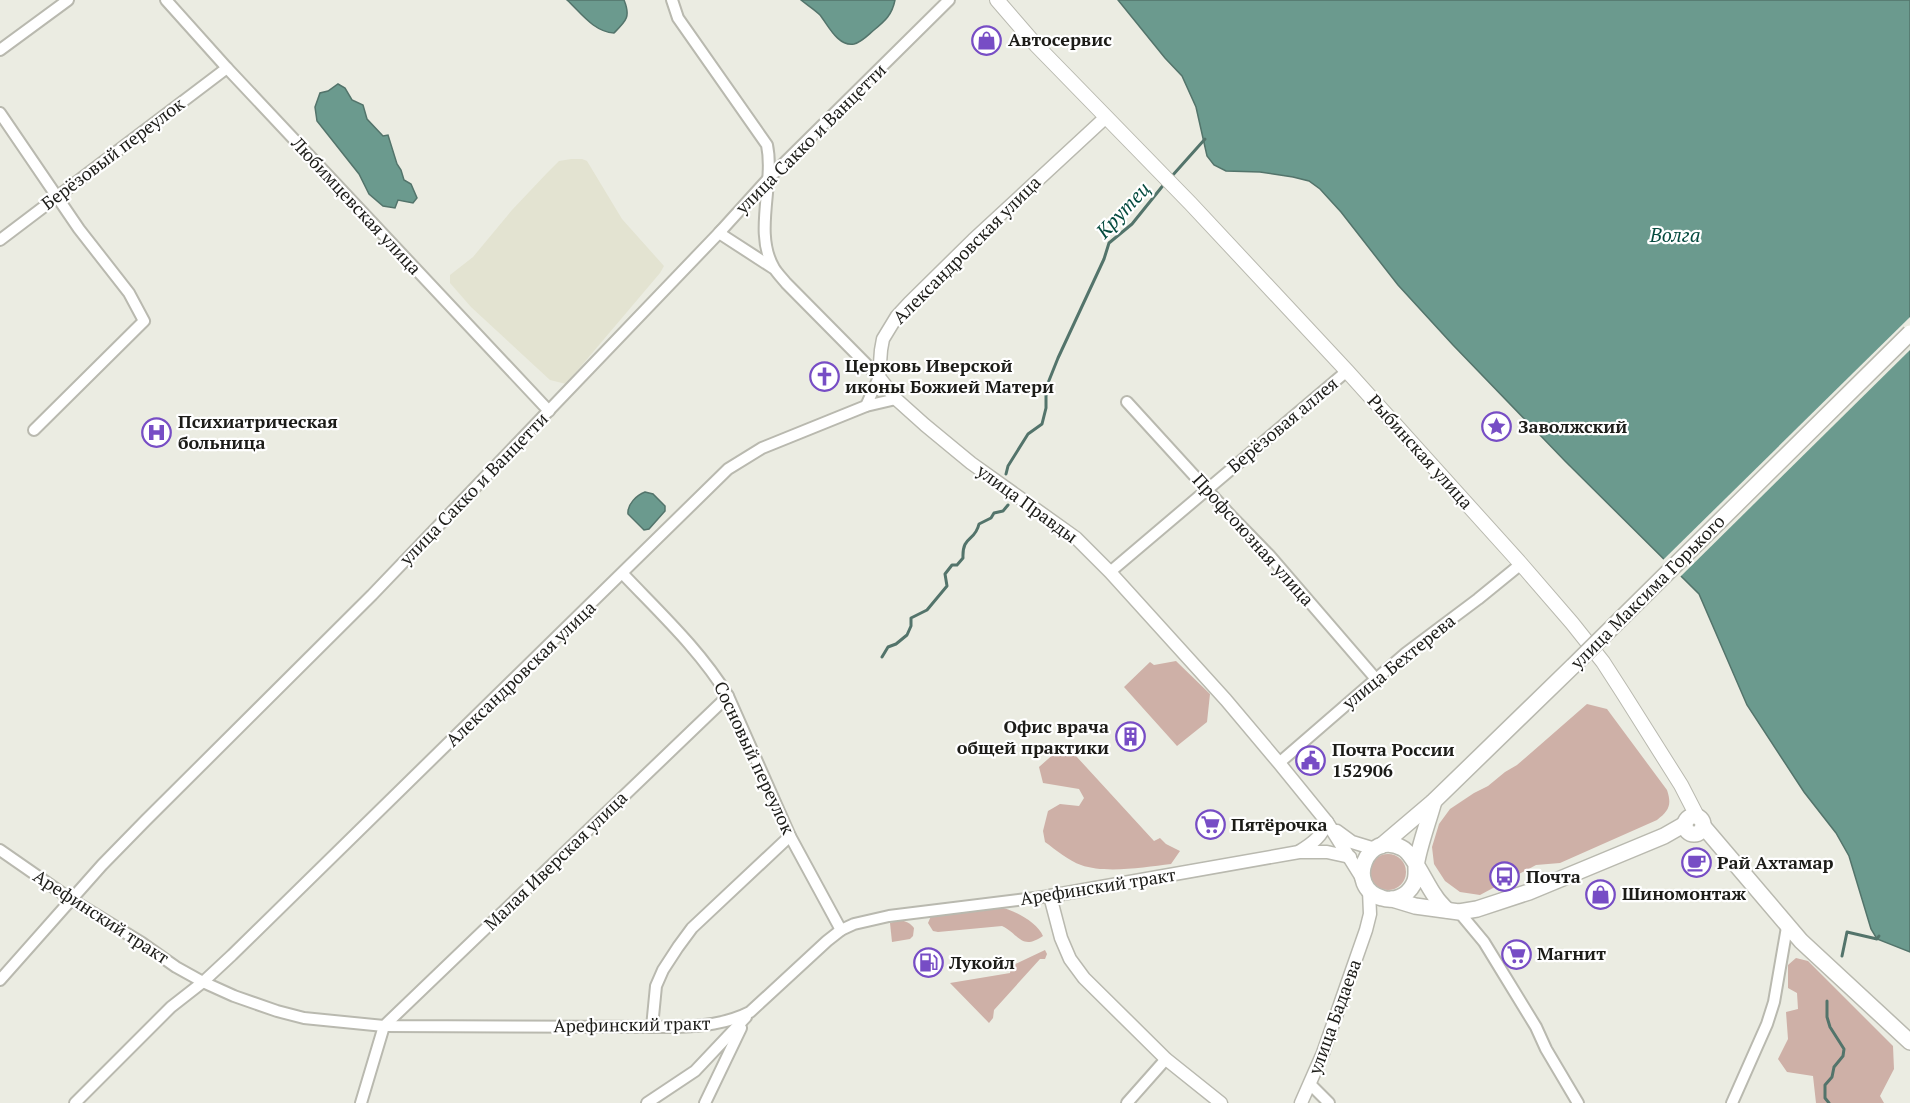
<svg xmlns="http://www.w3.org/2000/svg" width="1910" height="1103" font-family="'PT Serif',serif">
  <rect width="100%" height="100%" fill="#ebece2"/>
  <path fill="#e3e3d1" d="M571,159H582L587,161L622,219L664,266L660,273L566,384L550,380L471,307L450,283V275L473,257L512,210L547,173L559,161Z"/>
  <g fill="#ceb0a7">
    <path d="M1176,661L1210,694L1207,722L1177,746L1124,687L1150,662L1154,665Z"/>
    <path d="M1587,704L1607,709L1667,790C1672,805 1669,811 1657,820L1560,863L1536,865L1480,895L1460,892L1445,881L1434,864L1432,847L1439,824L1450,809L1474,793L1488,786L1505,772L1517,765Z"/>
    <path d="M1065,744L1154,841L1160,838L1166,844L1180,851L1171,864C1145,867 1106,874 1081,865C1069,861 1056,850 1045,842L1043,831L1048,811L1060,804L1079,806L1084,798L1079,789L1043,783L1039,767Z"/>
    <circle cx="1388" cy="872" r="18"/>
    <path d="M999,907C1014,910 1037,922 1043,936C1021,951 1019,934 1002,926L938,932L933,931L928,923L931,916Z"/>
    <path d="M899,920C906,921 910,923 914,928L913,936L910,939L892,942L890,923Z"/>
    <path d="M1045,950L1047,954L1045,959H1040L994,1010L993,1018L989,1023L950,983L1010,973L1011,966Z"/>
    <path d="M1796,958L1808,961L1893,1046L1894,1069L1880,1096L1884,1103H1816L1813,1076L1787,1072L1778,1059L1788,1039L1786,1012L1798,1009L1797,993L1788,988V965Z"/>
  </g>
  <g fill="#6b9a8e" stroke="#53746b" stroke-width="1.5">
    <path d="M567,0H624C631,17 626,21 614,33C594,32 581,13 567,0Z"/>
    <path d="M801,0H895C892,15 885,21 874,30C868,35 862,42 854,44C838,47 828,25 820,15C814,9 807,5 801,0Z"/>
    <path d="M1118,0H1910V952L1877,939L1871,929L1849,856L1836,833L1804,792L1747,705L1699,594L1565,461L1453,345L1398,285L1341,212L1320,189L1309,181L1293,177L1260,172L1226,171L1214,165L1207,156L1196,107L1182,76L1165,58Z"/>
    <path d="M338,84L345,88L352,100L363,105L367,119L383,136L388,135L397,164L401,170L404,180L411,184L417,198L413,203L398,200L395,208L383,206L369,194L359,174L317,121L315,107L320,93L328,91Z"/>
    <path d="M645,492L653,494L665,506V511L649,529L644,530L628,514C627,504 637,495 645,492Z"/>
  </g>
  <path fill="#ebece2" d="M1910,317V350L1679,578L1662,561Z"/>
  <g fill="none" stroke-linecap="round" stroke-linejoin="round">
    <g stroke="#53746b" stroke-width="3">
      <path d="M1172,176L1205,139"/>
      <path d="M1006,474L1008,466L1028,434L1042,424L1046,408V388L1058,358L1104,259L1109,243L1132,224L1165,183"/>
      <path d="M882,657L888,647L896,644L907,635L911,626V618L927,610L947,586L945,574L952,565H957L963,558C962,535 975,542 979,524L991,518L994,513L1003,511L1008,505"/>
      <path d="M1842,956L1847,932L1877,939L1879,936"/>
      <path d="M1827,1001V1017L1830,1027L1844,1049L1843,1056L1834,1067L1832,1077L1825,1085V1098L1829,1103"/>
    </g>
    <defs>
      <g id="minor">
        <path d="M166,0L227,68L549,411"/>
        <path d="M672,0L678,18L767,145C775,183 753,233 774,268C777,273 782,278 786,283L879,377L866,406"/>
        <path d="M0,50L68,0"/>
        <path d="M0,113L79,229L129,293L144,321L34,430"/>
        <path d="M722,230L719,233L773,268"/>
        <path d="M0,240L227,68"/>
        <path d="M1127,402L1232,517L1270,556L1376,679"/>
        <path d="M1110,572L1347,371"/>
        <path d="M623,574C660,613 700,650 728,696L790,836L841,930"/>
        <path d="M1279,763L1406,653L1478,599L1521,564"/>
        <path d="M0,850L72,900L142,943L176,967L203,982L234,996L277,1011L304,1018L384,1026L676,1027C702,1026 726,1024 750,1012L827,941L841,930L854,924L889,916L1050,896"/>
        <path d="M1459,912L1484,942L1536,1027L1546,1049L1578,1103"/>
        <path d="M0,980L102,865L146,820L372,595L719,233L768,179L949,0"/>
        <path d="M652,1027L656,986L663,970L678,947L692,928L790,836"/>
        <path d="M1310,1084L1329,1103"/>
        <path d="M75,1103L171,1007L203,982L232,955L728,469L762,448L866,406L896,399"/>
        <path d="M361,1103L384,1026L728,696"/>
        <path d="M647,1103L695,1071L746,1017"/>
        <path d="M705,1103L741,1028"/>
        <path d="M1127,1103L1166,1059"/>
        <path d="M1732,1103L1767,1024L1774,1002L1787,927"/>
      </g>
      <g id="tertiary">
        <path d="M1106,117L973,240L909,303L897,316L883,339L881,350L879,377L896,399L925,425L971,463L1076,538L1110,572L1226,700L1279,763L1327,822L1362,878"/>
        <path d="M1337,831L1352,842L1375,849"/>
        <path d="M1300,851C1313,843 1322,836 1327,822"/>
        <path d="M1221,1103L1166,1059L1084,978L1070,959L1061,938L1050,896L1299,852H1327L1350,857"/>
        <path d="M1301,1103L1323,1053L1366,930L1370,914L1369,890"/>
      </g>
      <path id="secondary" d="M997,0L1036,45L1191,204L1347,371L1521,564L1572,623L1603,662L1623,693L1681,785L1697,816"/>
      <g id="primary">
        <path d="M1434,801C1429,820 1418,849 1416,867C1416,874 1417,879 1413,885C1407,896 1394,902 1382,898C1344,887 1367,829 1402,848C1413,853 1426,884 1435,896C1438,901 1443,906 1447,910"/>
        <circle cx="1694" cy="825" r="9"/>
        <path d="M1703,826L1801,941L1910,1042"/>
        <path d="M1381,846L1434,801L1573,666"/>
        <path d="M1392,899L1415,906L1459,912L1477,909L1529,892L1664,836L1685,824"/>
      </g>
    </defs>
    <use href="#minor" stroke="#b9b9af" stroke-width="14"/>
    <use href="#tertiary" stroke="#b9b9af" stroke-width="15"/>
    <use href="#secondary" stroke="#b9b9af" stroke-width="16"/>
    <use href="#primary" stroke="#b9b9af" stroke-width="18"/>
    <use href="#minor" stroke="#fff" stroke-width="10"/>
    <use href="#tertiary" stroke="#fff" stroke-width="12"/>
    <use href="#secondary" stroke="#fff" stroke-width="14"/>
    <use href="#primary" stroke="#fff" stroke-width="15"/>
    <defs>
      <path id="primary-bridge" d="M1573,666L1910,333"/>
    </defs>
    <use href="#primary-bridge" stroke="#b9b9af" stroke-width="18" stroke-linecap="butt"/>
    <use href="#primary-bridge" stroke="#fff" stroke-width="15"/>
  </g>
  <defs>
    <symbol id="shop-ring" viewBox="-11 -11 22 22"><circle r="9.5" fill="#fff" stroke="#774dc5" stroke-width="1.5"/><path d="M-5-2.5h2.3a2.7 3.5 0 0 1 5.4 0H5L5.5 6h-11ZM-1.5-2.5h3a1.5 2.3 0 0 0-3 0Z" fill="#774dc5"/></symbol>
    <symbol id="church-ring" viewBox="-11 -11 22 22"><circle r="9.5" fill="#fff" stroke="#774dc5" stroke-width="1.5"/><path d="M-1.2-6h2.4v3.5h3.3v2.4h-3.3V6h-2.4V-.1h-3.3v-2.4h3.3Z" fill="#774dc5"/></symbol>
    <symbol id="sight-ring" viewBox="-11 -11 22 22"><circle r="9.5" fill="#fff" stroke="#774dc5" stroke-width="1.5"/><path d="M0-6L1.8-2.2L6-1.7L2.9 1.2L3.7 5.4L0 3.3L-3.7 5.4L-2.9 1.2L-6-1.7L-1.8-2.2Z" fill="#774dc5"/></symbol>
    <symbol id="hospital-ring" viewBox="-11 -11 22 22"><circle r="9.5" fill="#fff" stroke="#774dc5" stroke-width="1.5"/><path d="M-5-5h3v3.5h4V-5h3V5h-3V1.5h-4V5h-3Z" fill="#774dc5"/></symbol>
    <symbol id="building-ring" viewBox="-11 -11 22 22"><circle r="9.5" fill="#fff" stroke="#774dc5" stroke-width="1.5"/><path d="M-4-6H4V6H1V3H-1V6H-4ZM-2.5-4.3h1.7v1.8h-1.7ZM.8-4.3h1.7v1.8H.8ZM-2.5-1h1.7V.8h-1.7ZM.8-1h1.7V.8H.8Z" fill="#774dc5"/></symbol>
    <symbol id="civic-ring" viewBox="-11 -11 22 22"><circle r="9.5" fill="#fff" stroke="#774dc5" stroke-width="1.5"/><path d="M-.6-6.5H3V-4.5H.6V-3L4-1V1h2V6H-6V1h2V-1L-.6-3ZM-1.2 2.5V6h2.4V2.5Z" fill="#774dc5"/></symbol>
    <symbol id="supermarket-ring" viewBox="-11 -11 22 22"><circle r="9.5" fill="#fff" stroke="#774dc5" stroke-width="1.5"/><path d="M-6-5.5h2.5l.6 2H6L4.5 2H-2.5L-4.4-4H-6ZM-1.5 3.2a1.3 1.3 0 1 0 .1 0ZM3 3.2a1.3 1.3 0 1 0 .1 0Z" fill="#774dc5"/></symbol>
    <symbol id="cafe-ring" viewBox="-11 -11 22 22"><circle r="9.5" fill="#fff" stroke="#774dc5" stroke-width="1.5"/><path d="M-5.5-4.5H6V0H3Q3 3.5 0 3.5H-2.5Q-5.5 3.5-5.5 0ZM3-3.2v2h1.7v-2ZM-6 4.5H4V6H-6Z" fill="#774dc5"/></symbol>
    <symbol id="bus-ring" viewBox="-11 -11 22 22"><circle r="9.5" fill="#fff" stroke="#774dc5" stroke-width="1.5"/><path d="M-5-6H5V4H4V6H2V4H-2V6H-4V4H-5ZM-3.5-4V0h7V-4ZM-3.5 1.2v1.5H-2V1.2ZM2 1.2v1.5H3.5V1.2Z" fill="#774dc5"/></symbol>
    <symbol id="fuel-ring" viewBox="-11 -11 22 22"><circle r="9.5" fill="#fff" stroke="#774dc5" stroke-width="1.5"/><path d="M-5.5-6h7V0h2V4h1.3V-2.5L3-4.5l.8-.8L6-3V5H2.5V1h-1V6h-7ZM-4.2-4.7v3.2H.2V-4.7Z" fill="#774dc5"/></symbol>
  </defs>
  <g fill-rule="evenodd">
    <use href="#shop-ring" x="970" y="24" width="33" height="33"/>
    <use href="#church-ring" x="808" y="360" width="33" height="33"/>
    <use href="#sight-ring" x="1480" y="410" width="33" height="33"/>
    <use href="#hospital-ring" x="140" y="416" width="33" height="33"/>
    <use href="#building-ring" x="1114" y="720" width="33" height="33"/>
    <use href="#civic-ring" x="1294" y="744" width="33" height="33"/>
    <use href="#supermarket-ring" x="1194" y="808" width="33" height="33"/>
    <use href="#cafe-ring" x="1680" y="846" width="33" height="33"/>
    <use href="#bus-ring" x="1488" y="860" width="33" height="33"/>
    <use href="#shop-ring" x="1584" y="878" width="33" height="33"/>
    <use href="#supermarket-ring" x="1500" y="938" width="33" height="33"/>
    <use href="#fuel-ring" x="912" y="946" width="33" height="33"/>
  </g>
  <g text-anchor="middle" stroke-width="4.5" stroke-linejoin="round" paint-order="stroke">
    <g font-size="18" font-weight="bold" fill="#1c1c18" stroke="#fff" text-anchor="start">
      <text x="1008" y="46">Автосервис</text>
      <text x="845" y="372">Церковь Иверской<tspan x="845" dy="21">иконы Божией Матери</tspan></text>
      <text x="178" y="428">Психиатрическая<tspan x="178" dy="21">больница</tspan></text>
      <text x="1518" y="433">Заволжский</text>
      <text x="1109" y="733" text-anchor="end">Офис врача<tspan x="1109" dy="21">общей практики</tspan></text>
      <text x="1332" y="756">Почта России<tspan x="1332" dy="21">152906</tspan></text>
      <text x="1231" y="831">Пятёрочка</text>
      <text x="1717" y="869">Рай Ахтамар</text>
      <text x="1526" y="883">Почта</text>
      <text x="1622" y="900">Шиномонтаж</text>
      <text x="1537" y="960">Магнит</text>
      <text x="949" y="969">Лукойл</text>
    </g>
    <g font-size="18" fill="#1c1c18" stroke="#fff">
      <text transform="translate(811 139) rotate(-45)" y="6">улица Сакко и Ванцетти</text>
      <text transform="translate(113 154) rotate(-37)" y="6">Берёзовый переулок</text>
      <text transform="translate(356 206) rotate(47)" y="6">Любимцевская улица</text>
      <text transform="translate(967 250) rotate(-45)" y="6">Александровская улица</text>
      <text transform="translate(1283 425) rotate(-40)" y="6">Берёзовая аллея</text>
      <text transform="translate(1420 452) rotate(48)" y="6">Рыбинская улица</text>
      <text transform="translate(474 489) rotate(-46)" y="6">улица Сакко и Ванцетти</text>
      <text transform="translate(1027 504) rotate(36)" y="6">улица Правды</text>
      <text transform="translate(1253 540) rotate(48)" y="6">Профсоюзная улица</text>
      <text transform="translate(1648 592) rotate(-45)" y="6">улица Максима Горького</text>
      <text transform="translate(1399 662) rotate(-39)" y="6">улица Бехтерева</text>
      <text transform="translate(521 674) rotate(-44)" y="6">Александровская улица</text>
      <text transform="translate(754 758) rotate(65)" y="6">Сосновый переулок</text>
      <text transform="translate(556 861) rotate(-44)" y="6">Малая Иверская улица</text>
      <text transform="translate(1098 887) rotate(-9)" y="6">Арефинский тракт</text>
      <text transform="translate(101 917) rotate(33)" y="6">Арефинский тракт</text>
      <text transform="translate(1335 1017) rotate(-70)" y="6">улица Бадаева</text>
      <text transform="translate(632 1025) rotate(-1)" y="6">Арефинский тракт</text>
    </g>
    <g font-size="20" font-style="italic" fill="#054b3f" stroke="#fff">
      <text transform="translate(1123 210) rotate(-47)" y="7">Крутец</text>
      <text x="1675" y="242">Волга</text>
    </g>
  </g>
</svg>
